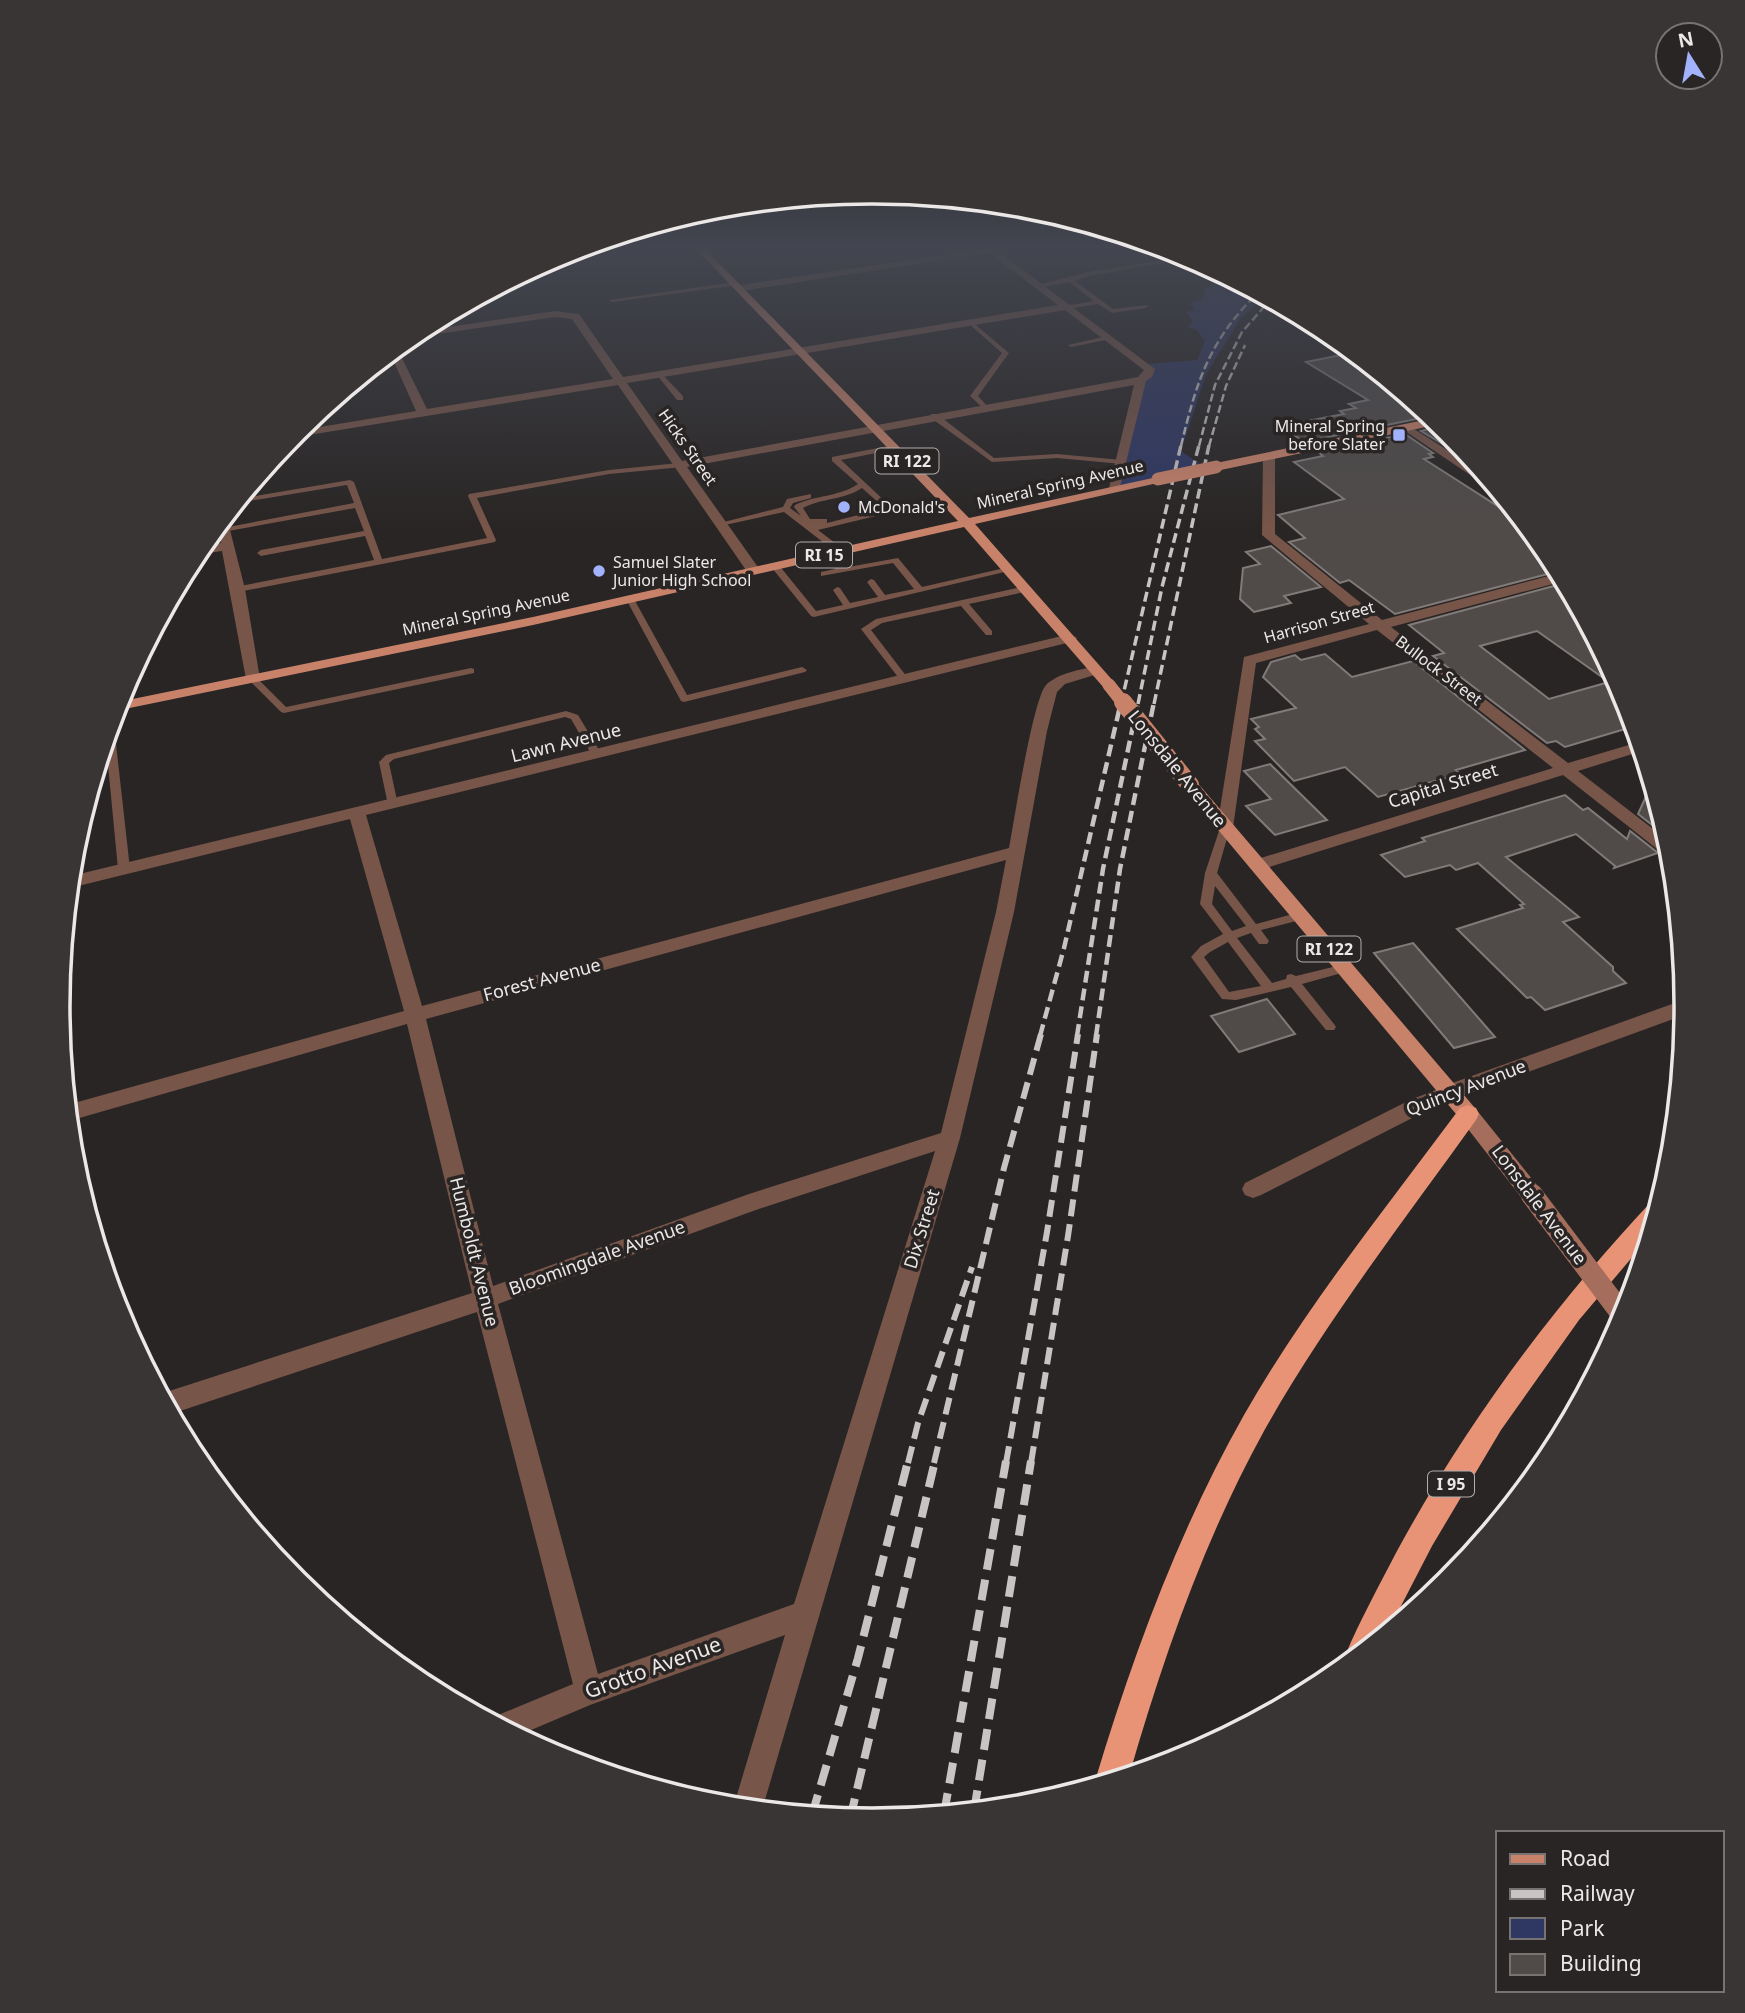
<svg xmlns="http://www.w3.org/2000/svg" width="1745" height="2013" font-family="'Noto Sans',sans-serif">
  <rect width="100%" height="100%" fill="#292524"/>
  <path fill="#2f3763" d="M1222,274L1264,297L1241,318L1206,374L1181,451L1207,469L1118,489L1146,364L1197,360L1205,341L1197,330L1188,327L1193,321L1186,312L1195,310L1190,303L1203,299L1205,289L1220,280L1218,276Z"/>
  <g fill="#504b49" stroke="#807b79" stroke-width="2" fill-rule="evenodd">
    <path d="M1341,355L1395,386L1431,416L1304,442L1281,426L1344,414L1340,411L1356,408L1349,404L1368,400L1306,362Z"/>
    <path d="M1442,425L1449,431L1462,447L1451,449L1421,431Z"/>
    <path d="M1405,434L1433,453L1429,454L1433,457L1424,459L1524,523L1550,554L1559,571L1395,614L1349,580L1340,583L1289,542L1305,538L1278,515L1344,499L1294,462L1323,456L1318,452Z"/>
    <path d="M1271,546L1321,587L1284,596L1291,603L1254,612L1240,599L1243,568L1260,564L1246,552Z"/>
    <path d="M1565,583L1625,695L1635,726L1565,747L1556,741L1547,743L1433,656L1444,653L1409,625ZM1537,631L1609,682L1549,699L1480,646Z"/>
    <path d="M1325,654L1352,677L1413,661L1525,750L1456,770L1461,774L1378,797L1345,767L1294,781L1255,741L1265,739L1255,729L1259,727L1251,719L1296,708L1263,677L1271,662L1295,655L1301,660Z"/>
    <path d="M1270,764L1327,820L1275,835L1246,806L1271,799L1244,771Z"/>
    <path d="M1652,783L1664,824L1669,838L1638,814Z"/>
    <path d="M1565,795L1583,810L1588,808L1627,839L1630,831L1658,853L1614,868L1615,866L1576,834L1506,857L1579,917L1563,922L1613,967V971L1626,983L1545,1010L1531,997L1527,998L1457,929L1523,908L1520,905L1524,904L1478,863L1456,870L1450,865L1405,877L1381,855L1425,841L1422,838Z"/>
    <path d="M1413,943L1495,1037L1454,1048L1374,953Z"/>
    <path d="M1267,999L1295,1034L1239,1052L1211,1016Z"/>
  </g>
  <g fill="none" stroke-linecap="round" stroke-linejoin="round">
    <g fill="#775549" fill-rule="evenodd">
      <path d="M1162,260L1164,263L1089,276L1075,281L1113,309L1148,305L1146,308L1112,313L1098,304L1067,309L1064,307L1065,306L1094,301L1069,282L1037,288L1034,286L1088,272Z"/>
      <path d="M736,282L738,285L612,302L609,300Z"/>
      <path d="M971,321L1009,353L978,396L989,408L985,410L970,396L1002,353L969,324L968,323Z"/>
      <path d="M1108,336L1111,338L1110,339L1071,347L1068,345Z"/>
      <path d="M657,373H661L683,396V400H677L657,375Z"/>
      <path d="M931,414H937L994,458L1057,454L1122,460L1126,462L1122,464L1057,458L992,462L931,418Z"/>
      <path d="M893,445H896V449L841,460L888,504L884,514L818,530L843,549V553H837L784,512L720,526L716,524L783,507L787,499L811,494V498L793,503L790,508L801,516L794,507L795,505C815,495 839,497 858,484L832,461V457ZM862,488L880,504L878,510L827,523V519H810L803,508C822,498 844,500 862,488Z"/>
      <path d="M679,463H682V467L609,474L477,498L496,540L495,542L238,592L234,589L235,587L374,560L365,536L261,556L257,553L261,550L364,531L355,508L223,532L219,530L223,528L354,503L347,485L249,501L245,499L249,497L350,480L354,482L382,559L487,538L468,496L469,494L609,470Z"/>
      <path d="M828,551L831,552L843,568L898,558L922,587L1009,567L1013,570L814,617L811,616L772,568V564H778L816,611L843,605L833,590L837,587L840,588L850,603L878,597L867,582L871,579L874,580L885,595L914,589L893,563L821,576V572L835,569L824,554Z"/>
      <path d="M1026,586L1030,589L1029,591L969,604L992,631V635H986L961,606L882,623L871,630L907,677V681H901L861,629L876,619Z"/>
      <path d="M630,596L634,599L687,695L802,667L807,670L805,672L684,702L681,701L626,599Z"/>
      <path d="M471,668L474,669V673L284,713L281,712L248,679L250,677H256L286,707Z"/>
      <path d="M566,711L578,715L602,755L601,757H593L571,719L565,717L394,759L389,763L398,805L393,808L388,805L379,762L386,755Z"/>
      <path d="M111,741L116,744L130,869L124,873L118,869L106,744Z"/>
      <path d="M1225,825L1230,828L1217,873L1256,924L1300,912L1306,916L1304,919L1261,930L1269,941L1267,944H1259L1251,933L1237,938L1272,983L1286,979L1287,975L1291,974L1296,976L1345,964L1351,968L1349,971L1302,984L1334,1024L1336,1027L1334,1030H1326L1291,987L1236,1000L1222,999L1191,957L1201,946L1223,934L1200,904L1205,873L1220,828ZM1215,886L1246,926L1232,931L1212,904ZM1228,942L1261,986L1229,992L1204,957L1210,952Z"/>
    </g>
    <g fill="#775549" fill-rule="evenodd">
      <path d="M981,246H1022L999,252L1155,369L1152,377L1146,381L1119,491L1115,492L1109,488L1134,385L687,467L760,570L753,574L748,573L618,385L290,438L296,431L416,411L390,353L397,348L427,409L613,379L572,319L555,317L409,338L416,332L555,311L579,314L623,377L1058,305L989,253L740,291L735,288L740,285L983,249ZM1065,310L1144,370L1138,377L682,461L627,383Z"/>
      <path d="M1406,424L1484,473L1495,487H1488L1402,429V425Z"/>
      <path d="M1269,452L1275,456V534L1382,620L1560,573L1564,581L1391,627L1568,763L1639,742L1642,751L1578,771L1670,842L1673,857L1666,856L1563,775L1263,869H1251L1248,865L1251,861L1553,768L1377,630L1256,663L1233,828L1225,833L1219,832L1217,828L1244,657L1369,624L1262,535L1263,456Z"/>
      <path d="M224,519L228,522L245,589L260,679L253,683L246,679L222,551L194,555L200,547L221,543L217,527Z"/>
      <path d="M1070,634L1077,638L1075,641L366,815L422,1006L1009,848C1014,821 1033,699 1046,685C1058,673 1080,670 1096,666L1103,670L1101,673L1065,684L1057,692L1047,731L1014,912L960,1138L762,1810L733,1808L785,1635L590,1705L517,1736L489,1721L491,1718L573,1684L477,1312L171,1414L160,1394L472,1293L407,1024L69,1121L67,1105L404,1011L350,819L70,888L71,876ZM1006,860L996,912L941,1133L749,1194L493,1286L426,1019ZM935,1151L794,1604L598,1674L498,1304L753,1211Z"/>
      <path d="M1451,1084L1458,1086L1461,1092L1458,1098L1424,1112L1261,1195L1253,1198L1245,1195L1242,1189L1245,1183L1410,1100Z"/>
    </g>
    <path fill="#775549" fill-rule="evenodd" d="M1686,999L1687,1014L1451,1100L1444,1098L1441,1092L1444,1086Z"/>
    <path fill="#a56e5c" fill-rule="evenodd" d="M1468,1106L1475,1108L1540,1189L1543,1195L1540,1201L1532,1204L1524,1201L1461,1120L1458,1114L1461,1108Z"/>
    <g fill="#c8826a" fill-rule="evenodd">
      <path d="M693,246H702L969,518L1162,476V482L975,524L1114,682L1116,685L1114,688H1104L964,527L533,625L115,711L118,702L533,617L958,521Z"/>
      <path d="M1434,418L1440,424L1216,471L1210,467L1216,463Z"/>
      <path d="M1190,780L1196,781L1475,1108L1478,1114L1475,1120L1468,1122L1461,1120L1184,789L1182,785Z"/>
    </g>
    <g fill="#e89376" fill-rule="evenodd">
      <path d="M1468,1105L1476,1108L1479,1114L1476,1120C1403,1222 1325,1322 1264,1431C1204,1540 1163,1658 1129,1776L1097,1786L1095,1781C1133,1655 1179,1530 1244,1415C1306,1306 1386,1208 1460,1108Z"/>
      <path d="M1658,1200L1661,1201L1651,1235L1579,1320L1501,1430L1432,1546L1387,1633L1348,1665L1345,1656C1360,1620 1379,1586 1397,1551C1466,1424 1551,1309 1650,1203Z"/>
    </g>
    <g stroke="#c7c4c3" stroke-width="2.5" stroke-dasharray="8 3.5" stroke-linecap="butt">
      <path d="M1181,446C1196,383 1209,340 1258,293"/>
      <path d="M1199,446L1215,385L1242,332L1270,300"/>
      <path d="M1209,446L1226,386L1245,345"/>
    </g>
    <g stroke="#c7c4c3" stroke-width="3.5" stroke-dasharray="10 5" stroke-linecap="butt">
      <path d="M1121,704L1181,445"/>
      <path d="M1138,704L1162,587L1199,445"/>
      <path d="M1154,704L1209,445"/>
    </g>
    <g stroke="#c7c4c3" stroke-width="4.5" stroke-dasharray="12 6" stroke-linecap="butt">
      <path d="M1040,1036L1064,948L1121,702"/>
      <path d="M1077,1036L1103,869L1138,702"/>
      <path d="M1096,1036L1120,869L1154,702"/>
    </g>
    <g stroke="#c7c4c3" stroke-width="6" stroke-dasharray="17 8" stroke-linecap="butt">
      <path d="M908,1463L918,1423L972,1267"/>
      <path d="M934,1463L1004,1168L1041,1034"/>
      <path d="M1006,1463L1047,1232L1078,1034"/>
      <path d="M1031,1463L1068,1236L1097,1034"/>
    </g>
    <g stroke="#c7c4c3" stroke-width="8" stroke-dasharray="21 10" stroke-linecap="butt">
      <path d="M974,1811L1031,1461"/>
      <path d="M944,1814L1006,1461"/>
      <path d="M812,1815L858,1658L908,1461"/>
      <path d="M850,1819L935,1461"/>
    </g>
    <path stroke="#a56e5c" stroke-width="22" d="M1532,1195L1625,1318"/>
    <g stroke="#c8826a" stroke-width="13">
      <path d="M1158,479L1216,467"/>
      <path d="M1109,685L1124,704"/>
    </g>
    <path stroke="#c8826a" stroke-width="18" d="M1123,702L1190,785"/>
  </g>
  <linearGradient id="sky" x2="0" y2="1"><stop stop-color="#171414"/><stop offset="0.47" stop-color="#434650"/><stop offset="1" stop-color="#434650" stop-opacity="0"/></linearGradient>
  <rect width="1745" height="527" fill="url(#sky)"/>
  <g fill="#a3b2fd" stroke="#292524" stroke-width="2.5">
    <rect x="1392" y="428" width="14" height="14" rx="3.5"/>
    <circle cx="844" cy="507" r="7"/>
    <circle cx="599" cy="571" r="7"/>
  </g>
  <g text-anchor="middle" stroke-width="7" stroke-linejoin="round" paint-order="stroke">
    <g font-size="16" fill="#ebe8e7" stroke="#292524" text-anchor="start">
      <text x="1385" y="432" text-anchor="end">Mineral Spring<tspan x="1385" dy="18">before Slater</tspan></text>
      <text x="858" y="513">McDonald's</text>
      <text x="613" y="568">Samuel Slater<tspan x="613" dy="18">Junior High School</tspan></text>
    </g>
    <g font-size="16" fill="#ebe8e7" stroke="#292524">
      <text transform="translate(688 447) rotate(55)" y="6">Hicks Street</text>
      <text transform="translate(1060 484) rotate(-13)" y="6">Mineral Spring Avenue</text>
      <text transform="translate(486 612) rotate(-12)" y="6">Mineral Spring Avenue</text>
      <text transform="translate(1319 622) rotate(-16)" y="6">Harrison Street</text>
      <text transform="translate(1439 670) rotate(37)" y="6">Bullock Street</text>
    </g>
    <g fill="#292524" stroke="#b1aeac" stroke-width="2">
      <rect x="875.5" y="448.5" width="63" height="25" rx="5"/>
      <rect x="796" y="542.5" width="56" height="25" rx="5"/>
      <rect x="1297.5" y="936.5" width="63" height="25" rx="5"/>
      <rect x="1428" y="1471.5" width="46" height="25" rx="5"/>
    </g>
    <g font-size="16" font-weight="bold" fill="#ebe8e7">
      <text x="907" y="467">RI 122</text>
      <text x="824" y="561">RI 15</text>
      <text x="1329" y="955">RI 122</text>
      <text x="1451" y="1490">I 95</text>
    </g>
    <g font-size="18" fill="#ebe8e7" stroke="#292524">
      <text transform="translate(566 743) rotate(-14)" y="6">Lawn Avenue</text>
      <text transform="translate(1177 769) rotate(51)" y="6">Lonsdale Avenue</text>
      <text transform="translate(1443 786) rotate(-17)" y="6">Capital Street</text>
      <text transform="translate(542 980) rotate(-15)" y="6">Forest Avenue</text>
      <text transform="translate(1466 1088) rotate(-21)" y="6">Quincy Avenue</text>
      <text transform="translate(1539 1205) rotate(53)" y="6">Lonsdale Avenue</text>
      <text transform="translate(922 1229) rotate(-73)" y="6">Dix Street</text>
      <text transform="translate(474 1252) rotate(76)" y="6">Humboldt Avenue</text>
      <text transform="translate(597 1258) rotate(-20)" y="6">Bloomingdale Avenue</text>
    </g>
    <g font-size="21" fill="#ebe8e7" stroke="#292524">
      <text transform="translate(653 1668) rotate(-20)" y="7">Grotto Avenue</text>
    </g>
  </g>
  <path d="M0 0H1745V2013H0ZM70 1006a802 802 0 1 1 1604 0a802 802 0 1 1-1604 0Z" fill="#393534" fill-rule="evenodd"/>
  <path fill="none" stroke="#ebe8e7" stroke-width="3.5" d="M70 1006a802 802 0 1 1 1604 0a802 802 0 1 1-1604 0Z"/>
  <rect x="1496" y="1831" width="228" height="161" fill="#292524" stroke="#777372" stroke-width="2"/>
  <rect x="1510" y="1854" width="35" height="10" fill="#c8826a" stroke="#777372" stroke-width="2"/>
  <text x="1560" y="1866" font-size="21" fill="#ebe8e7">Road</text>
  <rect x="1510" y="1889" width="35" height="10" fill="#c7c4c3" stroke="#777372" stroke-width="2"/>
  <text x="1560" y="1901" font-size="21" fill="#ebe8e7">Railway</text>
  <rect x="1510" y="1918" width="35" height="21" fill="#2f3763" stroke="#777372" stroke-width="2"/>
  <text x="1560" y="1936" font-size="21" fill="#ebe8e7">Park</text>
  <rect x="1510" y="1954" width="35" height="21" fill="#504b49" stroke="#777372" stroke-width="2"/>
  <text x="1560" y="1971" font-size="21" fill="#ebe8e7">Building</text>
  <g transform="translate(1689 56) rotate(349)"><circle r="33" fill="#292524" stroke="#777372" stroke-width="2"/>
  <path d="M0-5L12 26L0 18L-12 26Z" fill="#a3b2fd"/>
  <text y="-10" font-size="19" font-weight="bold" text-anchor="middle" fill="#ebe8e7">N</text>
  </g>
</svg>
